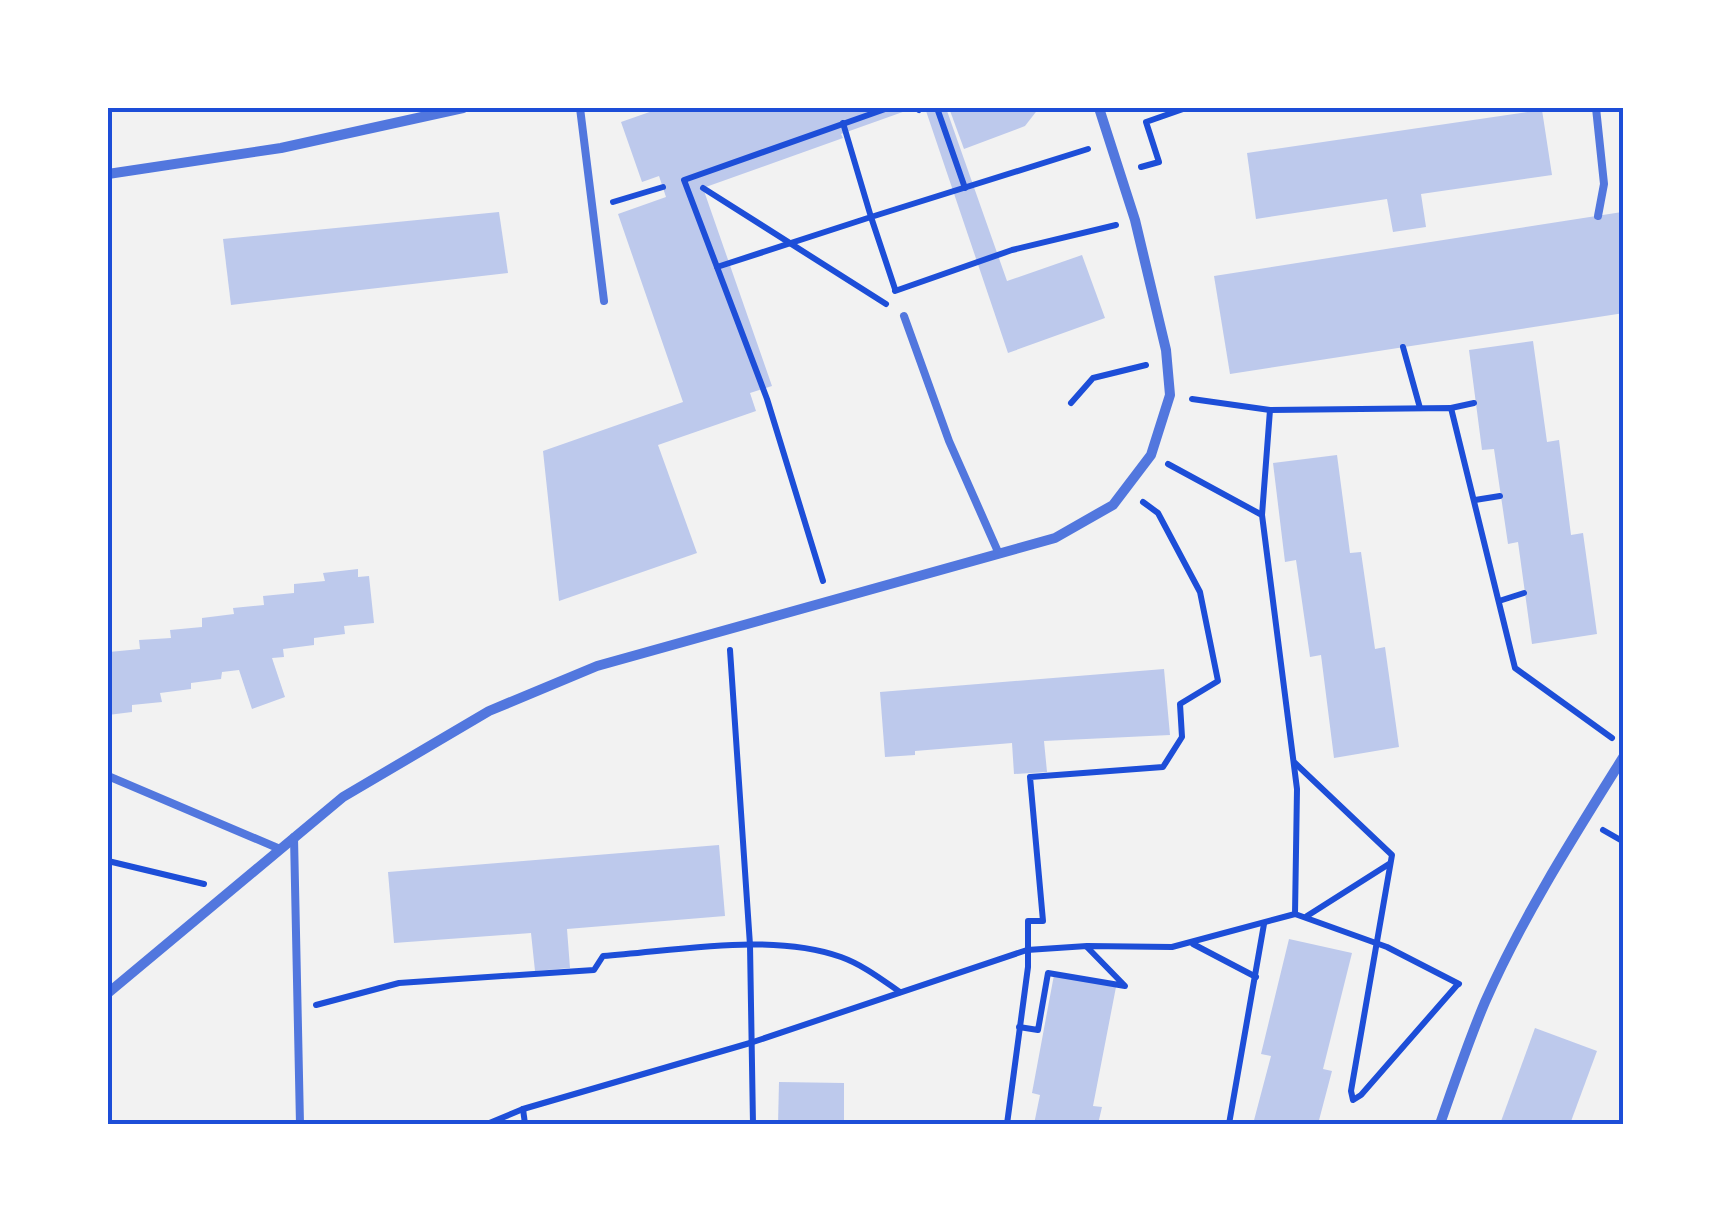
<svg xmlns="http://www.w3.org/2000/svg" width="1731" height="1232" font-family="'Titillium Web',sans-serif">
  <rect width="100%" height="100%" fill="#f2f2f2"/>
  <g fill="#bdc9ec">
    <path d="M661,108H914L841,134L843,138L703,188L772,386L750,393L756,411L658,445L697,553L559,601L543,451L683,402L618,214L666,197L659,176L642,182L621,122Z"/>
    <path d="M925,108H946L1007,281L1082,255L1105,318L1008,353Z"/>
    <path d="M949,108H1039L1025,126L964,149Z"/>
    <path d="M1542,110L1552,175L1421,194L1426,227L1393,232L1387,199L1256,219L1247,153Z"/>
    <path d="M499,212L508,273L231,305L223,239Z"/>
    <path d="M1622,212L1624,313L1230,374L1214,276Z"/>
    <path d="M1533,341L1547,442L1559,440L1571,535L1583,533L1597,634L1532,644L1518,542L1508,544L1494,449L1482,450L1469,350Z"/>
    <path d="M1337,455L1350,553L1361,552L1375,649L1385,647L1399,747L1334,758L1321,655L1310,657L1296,560L1285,562L1273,463Z"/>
    <path d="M358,569V577L369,576L374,623L344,626L345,634L314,638V645L283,649L284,657L272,658L285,697L252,709L239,670L222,672L221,679L191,683V689L160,693L162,702L132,705V712L108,715L109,652L140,649L139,640L171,638L170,630L202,627V618L234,614L233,608L264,605L263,596L294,593V584L325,581L323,573Z"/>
    <path d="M1164,669L1170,735L1044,741L1047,772L1014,774L1012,743L915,751V755L885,757L880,692Z"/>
    <path d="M719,845L725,916L567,929L570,968L535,971L531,933L394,943L388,872Z"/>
    <path d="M1289,939L1352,953L1323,1069L1332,1071L1318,1124H1253L1271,1056L1261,1054Z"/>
    <path d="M1054,975L1116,987L1093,1106L1102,1107L1098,1124H1034L1040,1095L1032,1093Z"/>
    <path d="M1535,1028L1597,1051L1570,1124H1500Z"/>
    <path d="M779,1082L844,1083V1124H778Z"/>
  </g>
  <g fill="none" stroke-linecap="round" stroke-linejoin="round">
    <g stroke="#1d4ed8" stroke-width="6">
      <path d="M937,108L965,188"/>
      <path d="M919,110L920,108"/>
      <path d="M1141,167L1159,162L1146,122L1186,108"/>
      <path d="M703,188L886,304"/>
      <path d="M613,202L663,187"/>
      <path d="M717,267L871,217L843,123"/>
      <path d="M895,289L871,217L1088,149"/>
      <path d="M895,291L1012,250L1116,225"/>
      <path d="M1403,347L1420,408"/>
      <path d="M1192,399L1270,410"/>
      <path d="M1071,403L1093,378L1146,365"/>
      <path d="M1451,408L1474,403"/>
      <path d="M1475,500L1500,496"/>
      <path d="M1262,515L1270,410L1451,408L1515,668L1612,738"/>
      <path d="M823,581L767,399L684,180L888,108"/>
      <path d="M1499,601L1524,593"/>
      <path d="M730,650L750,945L753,1124"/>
      <path d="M1295,763L1392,855L1351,1091L1353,1100L1361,1095L1458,984"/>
      <path d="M1603,830L1624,842"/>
      <path d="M108,861L204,884"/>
      <path d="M1295,914L1387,947L1459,984"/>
      <path d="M1307,916L1389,864"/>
      <path d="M1193,944L1256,977"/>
      <path d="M316,1005L399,983L594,970L603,956C676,951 771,932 841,957C863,965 881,979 900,992"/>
      <path d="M1019,1027L1038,1030L1048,973L1125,986L1087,947"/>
      <path d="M523,1109L525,1124"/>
      <path d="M487,1124L523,1109L750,1043L1027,950L1087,946L1172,947L1295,914L1297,789L1262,515L1168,464"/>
      <path d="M1007,1124L1028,967V921H1043L1030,777L1163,767L1182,737L1180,704L1218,681L1200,592L1158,513L1143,502"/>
      <path d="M1229,1124L1264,924"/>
    </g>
    <g stroke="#5277de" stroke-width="8">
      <path d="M580,108L604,301"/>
      <path d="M1596,108L1604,184L1598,216"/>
      <path d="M904,316L949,441L999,554"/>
      <path d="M108,776L280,849"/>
      <path d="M294,837L300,1124"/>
    </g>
    <g stroke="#5277de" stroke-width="10">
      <path d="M108,174L281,148L463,108"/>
      <path d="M108,993L343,797L489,711L597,666L1055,538L1113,505L1151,455L1170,395L1166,350L1135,220L1099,108"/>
      <path d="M1440,1124C1454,1084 1468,1042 1485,1002C1523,916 1574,836 1624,756"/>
    </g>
  </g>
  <rect width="1731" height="1232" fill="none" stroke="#ffffff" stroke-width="220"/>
  <rect x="110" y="110" width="1511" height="1012" fill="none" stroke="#1d4ed8" stroke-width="4"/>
</svg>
